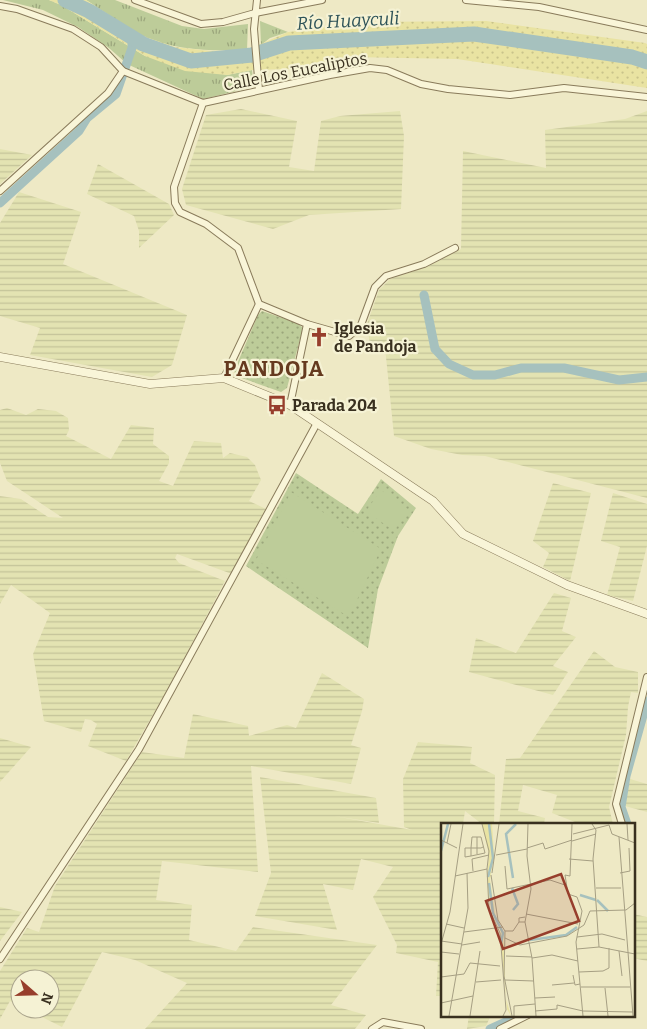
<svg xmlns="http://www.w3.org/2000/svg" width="647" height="1029" font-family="Bitter,serif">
  <defs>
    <pattern id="farmland-rules" width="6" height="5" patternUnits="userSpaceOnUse" patternTransform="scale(1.25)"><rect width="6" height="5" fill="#e3e3b2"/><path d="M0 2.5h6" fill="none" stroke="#c4c399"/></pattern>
    <pattern id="grass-tufts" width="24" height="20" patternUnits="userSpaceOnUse" patternTransform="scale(1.25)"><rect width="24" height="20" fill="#bdcc99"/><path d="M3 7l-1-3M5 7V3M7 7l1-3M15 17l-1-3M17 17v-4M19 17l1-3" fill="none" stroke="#9ba67c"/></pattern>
    <pattern id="sand-dots" width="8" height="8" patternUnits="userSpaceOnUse" patternTransform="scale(1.25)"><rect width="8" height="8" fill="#e9e3a2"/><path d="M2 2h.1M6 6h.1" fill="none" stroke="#c9c38b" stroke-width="1.8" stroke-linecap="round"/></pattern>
    <pattern id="park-dots" width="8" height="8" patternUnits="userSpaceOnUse" patternTransform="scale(1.25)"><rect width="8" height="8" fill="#bdcc99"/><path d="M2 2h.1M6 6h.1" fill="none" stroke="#9ba67c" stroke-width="1.8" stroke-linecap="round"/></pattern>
  </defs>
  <rect width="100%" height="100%" fill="#eee9c5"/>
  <g fill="url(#farmland-rules)">
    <path d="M241,109L297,121L289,167L314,171L321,121L340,116L400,111L404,136L401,209L309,215L273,229L186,205L182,189L206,115Z"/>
    <path d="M647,111V498L485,456L462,455L431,449L394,436L385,347L370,345L367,324L379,290L390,279L429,266L461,249L463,151L546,168L545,130L625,119Z"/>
    <path d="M0,149L32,155L0,184Z"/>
    <path d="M98,164L169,204L174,215L139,248V231L134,216L87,194Z"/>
    <path d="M19,192L81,212L63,264L187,315L172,365L152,377L30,355L40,328L0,316V223Z"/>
    <path d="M7,408L26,415L38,409L56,411L68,418L69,430L66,436L111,459L131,425L154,428L153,444L169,456V463L159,481L173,486L194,441L221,443L223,458L230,453L247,457L255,465L261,480L249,501L266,509L232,574L177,554L175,558L179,563L225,581L166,692L126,761L88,746L97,724L91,720L85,719L81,732L44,721L33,654L50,613L11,585L0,604V496L21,499L48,517L63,518L7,481L0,463V410Z"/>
    <path d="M553,483L591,493L570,581L543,567L549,553L533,541Z"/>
    <path d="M613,493L647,504V546L633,601L607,595L620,547L601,541Z"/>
    <path d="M554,593L571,598L562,631L576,637L553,666L568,672L553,695L469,672L476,638L516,653Z"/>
    <path d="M594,651L615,667L638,672V693L631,692L628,707L626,735L609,807L613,824H580L552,813L557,795L523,785L518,811L545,818L544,824H499L506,759L520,758Z"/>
    <path d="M322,673L364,699L362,711L351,745L361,748L351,784L251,766L258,872L162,861L156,900L192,905L189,940L236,951L253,927L377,945L331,1005L366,1015L355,1029H145L187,983L135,960L102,952L62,1027L26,1009H50V979H20V1006L10,1001L0,1019V971L27,928L39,932L55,886L142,752L184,758L193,714L248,726L249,736L287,725L296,728Z"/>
    <path d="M0,738L31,747L0,782Z"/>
    <path d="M418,742L472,747L470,763L495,775L494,824H482L465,811L463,824H442V996H436L438,962L396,953L397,945L373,897L393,867L361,859L353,890L323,884L337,930L255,916L271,873L260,777L376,798L379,823L334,816L412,830L404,827L403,779Z"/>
    <path d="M630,779L647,784V812L625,806Z"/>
    <path d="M0,907L22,912L0,941Z"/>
    <path d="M633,914L647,917V961L633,958Z"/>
    <path d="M469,1015H491L486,1026L467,1029Z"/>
  </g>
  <g fill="url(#grass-tufts)">
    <path d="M3,0H49L61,5L145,56L227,75L252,70L253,79L245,89L203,99L127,64L109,48L78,27L43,10Z"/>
    <path d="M86,0H115L182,26L204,29L248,24L247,50C210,51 175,51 141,35C122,27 104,11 86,0Z"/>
    <path d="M260,21L288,32L270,38L261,45Z"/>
  </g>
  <path fill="url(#sand-dots)" d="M49,0H86L140,35L175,47L211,51L247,50L288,32L363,22L486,21L645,43L647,44V88L457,59L351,57L320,68L252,70L227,75L185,71L145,56L61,5Z"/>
  <g fill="url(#park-dots)">
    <path d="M262,311L297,323L303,328L287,388L281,392L236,376L234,371L258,315Z"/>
    <path d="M296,473L358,514L381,479L416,508L398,536L378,589L368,648L246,566Z"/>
  </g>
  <g fill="#bdcc99">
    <path d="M381,490L409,510L394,531L366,511Z"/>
    <path d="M291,492L381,549L349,617L256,560Z"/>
  </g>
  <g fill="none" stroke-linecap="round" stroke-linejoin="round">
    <g stroke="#a6c1be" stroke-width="9">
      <path d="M0,203L79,131L87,118L116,94L132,48V38"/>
      <path d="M424,295L435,349L449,364L473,375H495L521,368H564L619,380L647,377"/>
      <path d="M627,824L621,807L626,776L647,701"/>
      <path d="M490,1029L521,1015"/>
    </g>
    <path stroke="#a6c1be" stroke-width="15" d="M65,0L89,11L143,44L191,61L252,55L289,43L474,34L632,57L647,62"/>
    <defs>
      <g id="minor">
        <path d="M135,0L201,24L223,22L255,13L322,0"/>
        <path d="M257,0L254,29L259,90"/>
        <path d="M466,0L539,7L647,30"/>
        <path d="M0,6L17,9L73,29L101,47L123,71L203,103L330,75L370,68L387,70L421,84L448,89L510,95L564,88L647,97"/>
        <path d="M203,103L174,187L175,203L180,212L206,224L238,248L259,304"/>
        <path d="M0,191L108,93L123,71"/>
        <path d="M307,324L349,336L361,325L375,287L386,276L424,264L455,248"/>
        <path d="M224,378L259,304L307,324L290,405"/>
        <path d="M622,824L616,804L647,677"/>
        <path d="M0,959L139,749L317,423"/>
        <path d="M372,1029L383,1022L421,1029"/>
        <path d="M500,1029L528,1015"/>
      </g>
      <path id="tertiary" d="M0,357L150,384L224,378L290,405L433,501L463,534L567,585L647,614"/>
    </defs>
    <use href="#minor" stroke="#897b5b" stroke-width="8"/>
    <use href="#tertiary" stroke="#897b5b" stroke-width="9"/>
    <use href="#minor" stroke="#f9f5d8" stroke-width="6"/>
    <use href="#tertiary" stroke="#f9f5d8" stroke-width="8"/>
  </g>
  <defs>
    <symbol id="church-bare" viewBox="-9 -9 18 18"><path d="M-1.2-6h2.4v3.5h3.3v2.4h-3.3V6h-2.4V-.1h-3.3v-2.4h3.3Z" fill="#973e2c" stroke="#f5f2d4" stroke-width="2.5" paint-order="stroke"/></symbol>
    <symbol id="bus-bare" viewBox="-9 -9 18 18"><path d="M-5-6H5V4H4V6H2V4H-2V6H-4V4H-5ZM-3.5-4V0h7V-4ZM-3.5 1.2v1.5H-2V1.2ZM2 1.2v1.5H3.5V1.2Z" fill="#973e2c" stroke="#f5f2d4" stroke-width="2.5" paint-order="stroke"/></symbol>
  </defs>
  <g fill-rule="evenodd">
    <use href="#church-bare" x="305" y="323" width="28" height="28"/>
    <use href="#bus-bare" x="263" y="391" width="28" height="28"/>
  </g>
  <g text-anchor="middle" stroke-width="4.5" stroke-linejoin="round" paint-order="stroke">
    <g font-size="16" fill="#39301f" stroke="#f5f2d4">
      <text transform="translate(295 71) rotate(-11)" y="6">Calle Los Eucaliptos</text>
    </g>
    <g font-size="16" font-weight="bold" fill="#39301f" stroke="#f5f2d4" text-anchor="start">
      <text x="334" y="334">Iglesia<tspan x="334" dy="18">de Pandoja</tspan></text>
      <text x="292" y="411">Parada 204</text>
    </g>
    <g font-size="18" font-style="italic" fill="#2e5358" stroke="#f5f2d4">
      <text transform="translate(348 21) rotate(-3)" y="6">Río Huayculi</text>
    </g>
    <g font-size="21" font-weight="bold" letter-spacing="1" fill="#653a1f" stroke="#f5f2d4">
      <text x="274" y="376">PANDOJA</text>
    </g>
  </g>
  <g transform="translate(441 823)">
    <rect width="194" height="194" fill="#eee9c5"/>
    <path d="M41,1H51L53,30L49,57L54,91L62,110L65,176L70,193L66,186L60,120L61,112L48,77L46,54L48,32Z" fill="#e9e3a2"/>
    <path fill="none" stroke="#a6c1be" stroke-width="2.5" d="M0,28L7,1M47,54L52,35L48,1M72,55L65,11L75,1M48,60L52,90L62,110L60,121M71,65L77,81L72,87M139,72L155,77M156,77L167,88M89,117L125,112L136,104"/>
    <path fill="none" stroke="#a69f83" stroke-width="1" d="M41,1L48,28L46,46M87,1L86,33L90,66L84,99L91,135L95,193M131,1L129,53L124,52L127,71L136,74L141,88L135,119L142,193M151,1L155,7L152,36L158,124M186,1L187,17M168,2L171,11L194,20M132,11L168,2M178,14L192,193M0,17L16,25M131,18L155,11M6,20L10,1M86,25L102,20L104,26L131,17M36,31V14M55,32L86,26M30,33V25L31,14H40L44,30L30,33L24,34V25H40L42,24M128,36L152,38M64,43L66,66L109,57L124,62M32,48L31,36L48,32M51,50L58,1M179,50L189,48L188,25M50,52L57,97L64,108L63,153L71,193M14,53L46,46L48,86L59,110L65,187L62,193M155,65H180M85,91L137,101M84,99H78V95L84,94M5,101L23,105M64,108H72L78,99M23,109L62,104M136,114L161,111L184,117M64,115L79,122L126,113L143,102L149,88L185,87L194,80M0,118L21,121M0,121L9,89L22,1M21,122L39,119M136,126L158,124L194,131M178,128L181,153M0,129L18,131M65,133L91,134M91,135L111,132L137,138M138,149L162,148L168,145V125M132,152L134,162L139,161M0,154L23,151L29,140L59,143M64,157L93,158M35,159L60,157M111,162L133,160M140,164H189M164,165L167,193M94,175L114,174M0,180L32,173M94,188L116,186V182L142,188L192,189M8,193L27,85L26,50M29,193L39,128M73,193V183L94,181"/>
    <path fill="#973e2c" fill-opacity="0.15" stroke="#973e2c" stroke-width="2.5" d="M120,51L138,98L62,126L45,78Z"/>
    <rect width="194" height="194" fill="none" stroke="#39301f" stroke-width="2.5"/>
  </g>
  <g transform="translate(35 994) rotate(110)"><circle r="24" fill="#f5f2d4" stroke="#aaa48c"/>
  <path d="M0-4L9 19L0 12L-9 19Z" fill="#973e2c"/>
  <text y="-8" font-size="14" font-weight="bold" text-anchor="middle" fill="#39301f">N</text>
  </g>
</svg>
